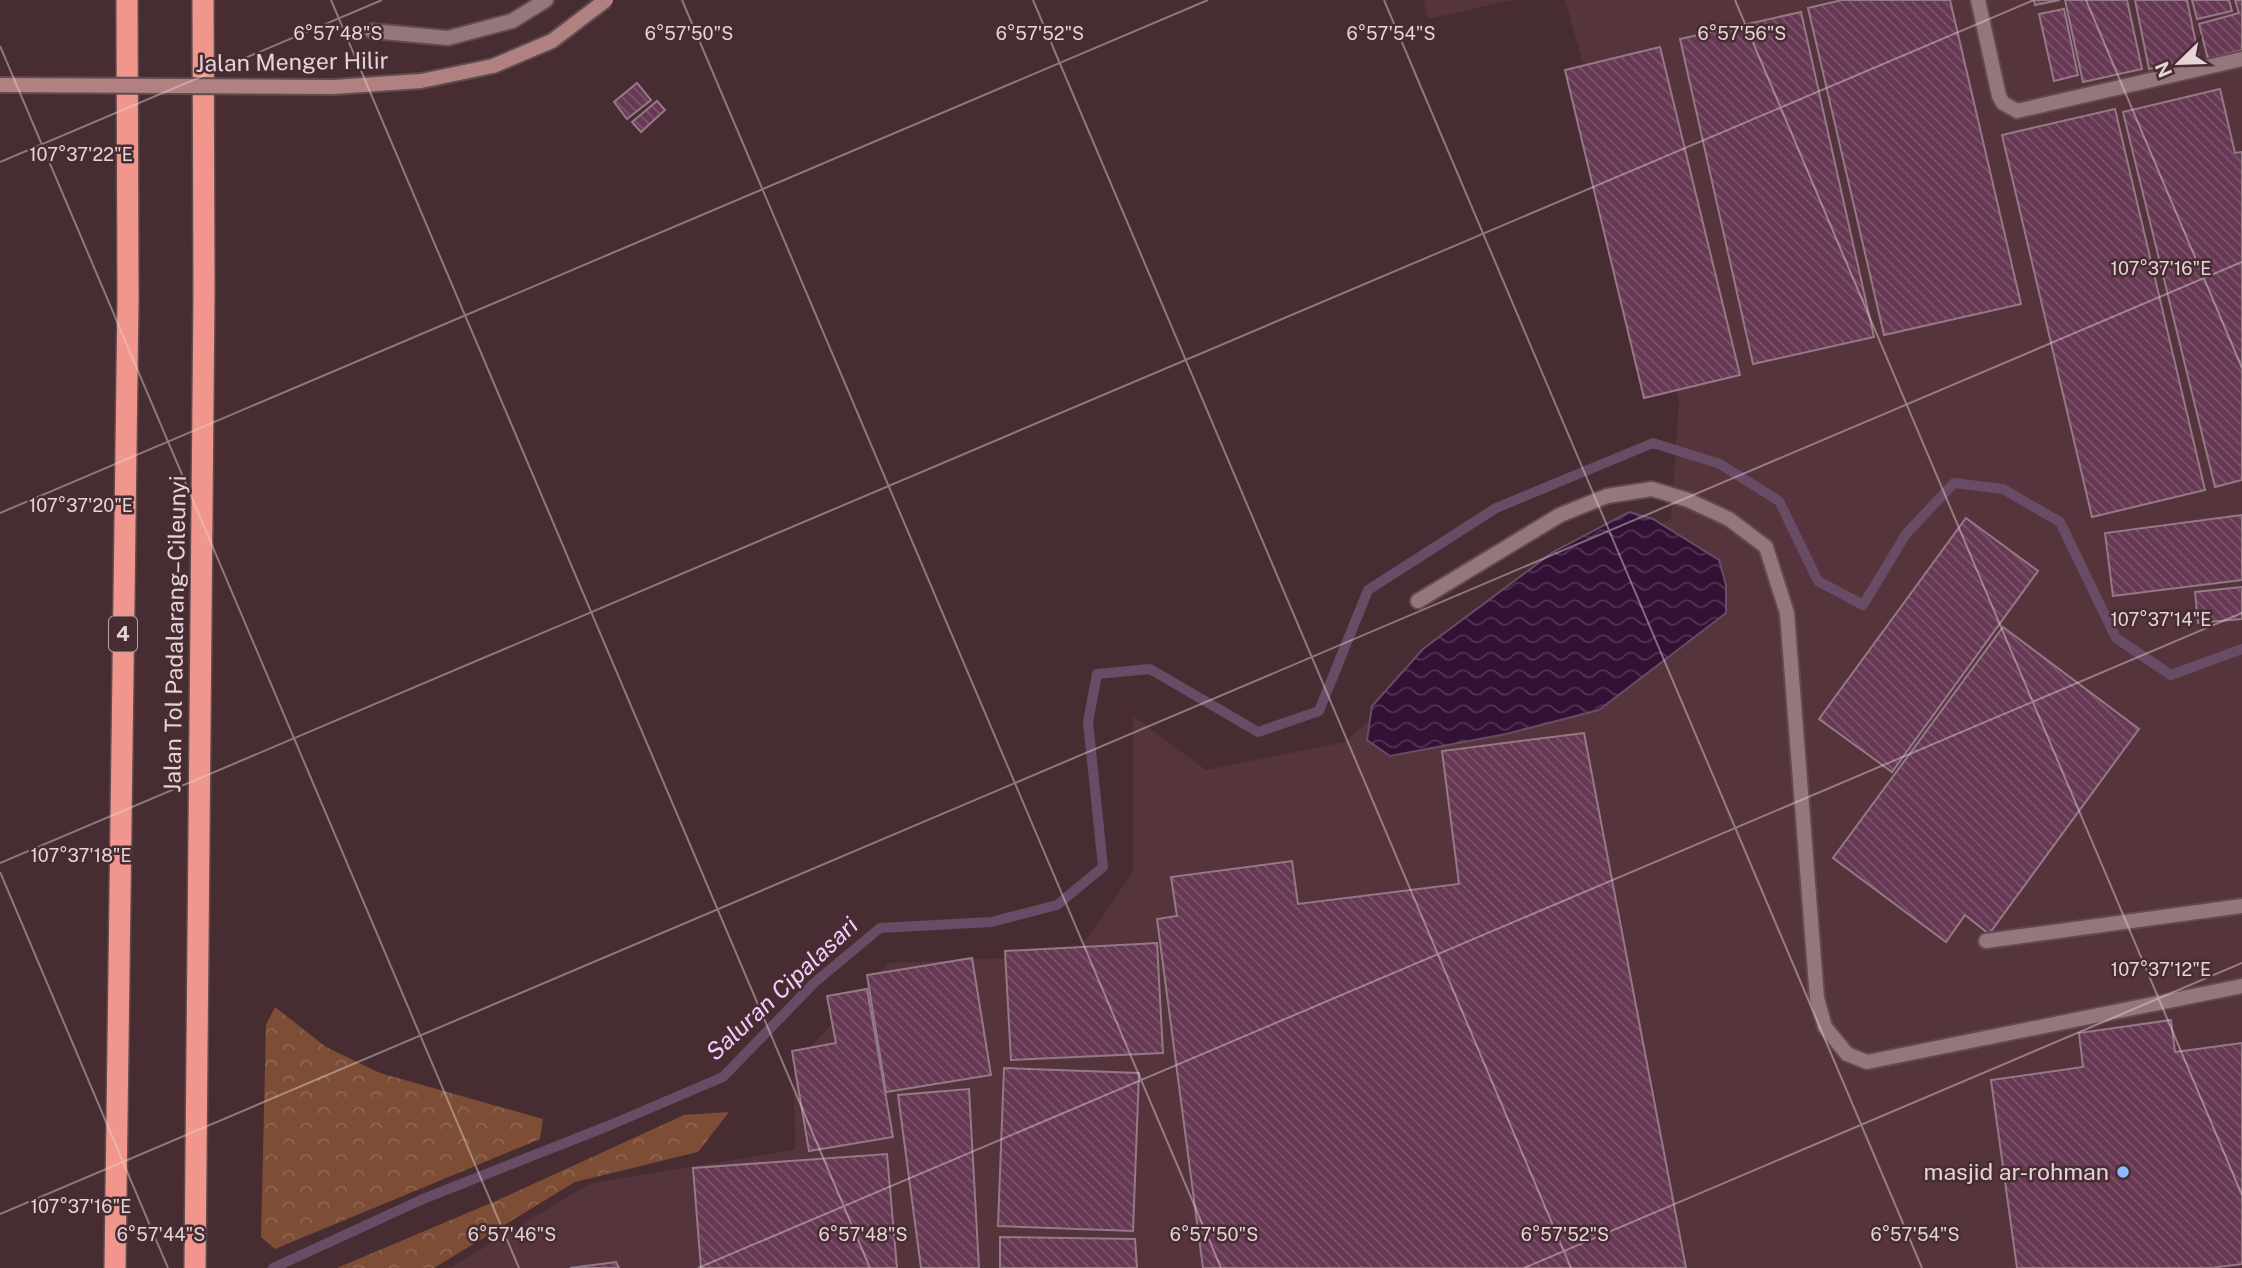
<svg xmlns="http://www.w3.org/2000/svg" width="2242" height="1268" font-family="'Public Sans',sans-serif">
  <defs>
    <pattern id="forest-crowns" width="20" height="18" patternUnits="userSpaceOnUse" patternTransform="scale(1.75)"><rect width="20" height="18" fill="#7d4d35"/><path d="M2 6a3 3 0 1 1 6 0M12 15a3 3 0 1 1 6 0" fill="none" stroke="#8f6652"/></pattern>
    <pattern id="water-waves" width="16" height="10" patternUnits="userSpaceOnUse" patternTransform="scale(1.75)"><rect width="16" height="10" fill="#321135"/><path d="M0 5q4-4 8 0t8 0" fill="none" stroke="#503352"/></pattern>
    <pattern id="building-back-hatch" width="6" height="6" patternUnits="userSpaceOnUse" patternTransform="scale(1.75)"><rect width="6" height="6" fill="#673854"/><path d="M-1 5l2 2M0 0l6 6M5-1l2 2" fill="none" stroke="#7d546c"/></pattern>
  </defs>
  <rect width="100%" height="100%" fill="#472d32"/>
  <g fill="#56343c">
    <path d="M1424,0H1513L1428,19Z"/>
    <path d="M1565,0H2242V1268H450L591,1183L795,1150L794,1065L888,963L1076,955L1133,872V716L1206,770L1345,742L1490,614L1671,519L1679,400Z"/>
  </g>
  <g fill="url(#forest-crowns)">
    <path d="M275,1007L326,1047L380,1073L543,1119L540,1139L275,1249L261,1237L266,1025Z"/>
    <path d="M729,1112L698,1152L575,1182L434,1268H337L498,1200L684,1115Z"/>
  </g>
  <path fill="url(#water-waves)" stroke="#684c66" stroke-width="2" d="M1629,512L1653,519L1719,560L1726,585V613L1599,710L1506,734L1390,756L1367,740L1372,706L1423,649L1553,552Z"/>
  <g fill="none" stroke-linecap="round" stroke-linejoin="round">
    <path stroke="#684c66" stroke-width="10" d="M273,1268L423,1199L608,1126L723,1077L814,983L880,928L991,922L1057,905L1103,867L1088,722L1097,674L1150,669L1258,732L1319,711L1368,590L1496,508L1653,443L1720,464L1779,501L1818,581L1863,605L1906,534L1954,483L2003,489L2060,522L2116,638L2171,675L2242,649"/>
  </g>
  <g fill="url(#building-back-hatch)" stroke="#947987" stroke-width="2">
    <path d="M1842,0H1950L2021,304L1884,335L1808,8Z"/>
    <path d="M2034,0H2060L2035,5Z"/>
    <path d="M2065,0H2127L2142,69L2083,82Z"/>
    <path d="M2135,0H2187L2199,58L2149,69Z"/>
    <path d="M2192,0H2229L2232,11L2197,19Z"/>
    <path d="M2235,0H2242V50L2208,59L2199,24L2239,13Z"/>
    <path d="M2064,9L2078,75L2054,81L2039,14Z"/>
    <path d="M1801,12L1874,337L1753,364L1680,39Z"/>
    <path d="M1660,47L1740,375L1644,398L1565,70Z"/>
    <path d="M637,83L651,100L627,119L614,102Z"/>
    <path d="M2220,89L2235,153L2242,152V480L2215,487L2123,112Z"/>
    <path d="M657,101L665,110L641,132L632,122Z"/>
    <path d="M2115,109L2205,490L2092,517L2002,135Z"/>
    <path d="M2242,515V580L2113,596L2105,533Z"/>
    <path d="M1966,518L2038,571L1892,772L1819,719Z"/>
    <path d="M2242,587V619L2198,623L2195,592Z"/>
    <path d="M2003,627L2139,729L1989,934L1965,915L1946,942L1833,858Z"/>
    <path d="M1584,733L1686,1268H1203L1157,919L1177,916L1171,877L1292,861L1298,904L1459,884L1442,751Z"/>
    <path d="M1157,943L1163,1053L1011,1060L1005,951Z"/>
    <path d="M972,958L991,1075L886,1092L867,975Z"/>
    <path d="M867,989L893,1137L809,1151L792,1051L836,1043L827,996Z"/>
    <path d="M2171,1020L2175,1052L2242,1043V1264L2211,1268H2017L1991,1080L2083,1067L2079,1033Z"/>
    <path d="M1004,1068L1139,1073L1133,1231L998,1226Z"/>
    <path d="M969,1089L979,1268H921L898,1095Z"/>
    <path d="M887,1154L897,1268H701L693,1168Z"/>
    <path d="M1000,1237L1135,1239L1137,1268H1000Z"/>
    <path d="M616,1262L619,1268H570Z"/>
  </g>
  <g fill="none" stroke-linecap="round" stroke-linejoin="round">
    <defs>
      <g id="lane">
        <path d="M1978,0L1999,96L2003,103L2017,111L2242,59"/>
        <path d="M372,31L448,38L512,21L546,0"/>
        <path d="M1418,601L1560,515L1607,496L1652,489L1688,500L1729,519L1766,547L1787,613L1817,998L1825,1027L1847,1054L1867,1062L2242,986"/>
        <path d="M1986,941L2242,906"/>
      </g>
      <g id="highway">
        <path d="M115,1268L128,300L127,0"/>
        <path d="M195,1268L204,292L203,0"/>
      </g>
    </defs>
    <use href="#lane" stroke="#604b4f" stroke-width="18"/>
    <use href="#highway" stroke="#604b4f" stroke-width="24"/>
    <use href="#lane" stroke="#95767c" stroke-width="14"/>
    <use href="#highway" stroke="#f1968c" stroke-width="21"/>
    <defs>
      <path id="secondary-bridge" d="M0,85L334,87L421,81L493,66L552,41L606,0"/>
    </defs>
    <use href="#secondary-bridge" stroke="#604b4f" stroke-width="18" stroke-linecap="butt"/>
    <use href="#secondary-bridge" stroke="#b18081" stroke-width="14"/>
  </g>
  <path fill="none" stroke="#e6d5d8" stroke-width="2" stroke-opacity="0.45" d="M331,0L870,1268M682,0L1221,1268M1033,0L1571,1268M1384,0L1922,1268M1735,0L2242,1195M2086,0L2242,368M0,46L519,1268M0,162L382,0M0,513L1208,0M0,863L2034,0M0,872L168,1268M0,1214L2242,262M698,1268L2242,613M1524,1268L2242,963"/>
  <circle fill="#91b8fd" stroke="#472d32" stroke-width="2.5" cx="2123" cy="1172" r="7"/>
  <g text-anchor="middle" stroke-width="5" stroke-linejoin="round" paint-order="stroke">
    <rect fill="#472d32" stroke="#b6a3a6" stroke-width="2" x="109" y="616.5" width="28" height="35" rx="5"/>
    <g font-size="21" font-weight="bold" fill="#e6d5d8">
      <text x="123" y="641">4</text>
    </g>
    <g font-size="23" fill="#e6d5d8" stroke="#472d32">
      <text transform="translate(292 62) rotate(-1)" y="8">Jalan Menger Hilir</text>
      <text transform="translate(175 634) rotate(-89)" y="8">Jalan Tol Padalarang–Cileunyi</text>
    </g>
    <g font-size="23" fill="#e6d5d8" stroke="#472d32" text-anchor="end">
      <text x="2109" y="1180">masjid ar-rohman</text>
    </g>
    <g font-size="24" font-style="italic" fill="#f8c8fc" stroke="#472d32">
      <text transform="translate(782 989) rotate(-43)" y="8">Saluran Cipalasari</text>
    </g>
  </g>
  <g font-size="18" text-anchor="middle" fill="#e6d5d8" stroke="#472d32" stroke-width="5" stroke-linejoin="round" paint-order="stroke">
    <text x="338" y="40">6°57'48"S</text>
    <text x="689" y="40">6°57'50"S</text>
    <text x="1040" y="40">6°57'52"S</text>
    <text x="1391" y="40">6°57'54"S</text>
    <text x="1742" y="40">6°57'56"S</text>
    <text x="81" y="161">107°37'22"E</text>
    <text x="2161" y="275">107°37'16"E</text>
    <text x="81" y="512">107°37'20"E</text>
    <text x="2161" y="626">107°37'14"E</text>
    <text x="81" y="862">107°37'18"E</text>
    <text x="2161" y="976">107°37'12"E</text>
    <text x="81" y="1213">107°37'16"E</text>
    <text x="161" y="1241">6°57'44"S</text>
    <text x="512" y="1241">6°57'46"S</text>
    <text x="863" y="1241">6°57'48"S</text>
    <text x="1214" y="1241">6°57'50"S</text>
    <text x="1565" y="1241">6°57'52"S</text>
    <text x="1915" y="1241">6°57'54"S</text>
  </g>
  <g transform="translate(2179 63) rotate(247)" stroke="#472d32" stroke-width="5" paint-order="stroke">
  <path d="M0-5L12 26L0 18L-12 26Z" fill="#e6d5d8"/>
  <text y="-10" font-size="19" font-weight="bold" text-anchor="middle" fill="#e6d5d8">N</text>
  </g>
</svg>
